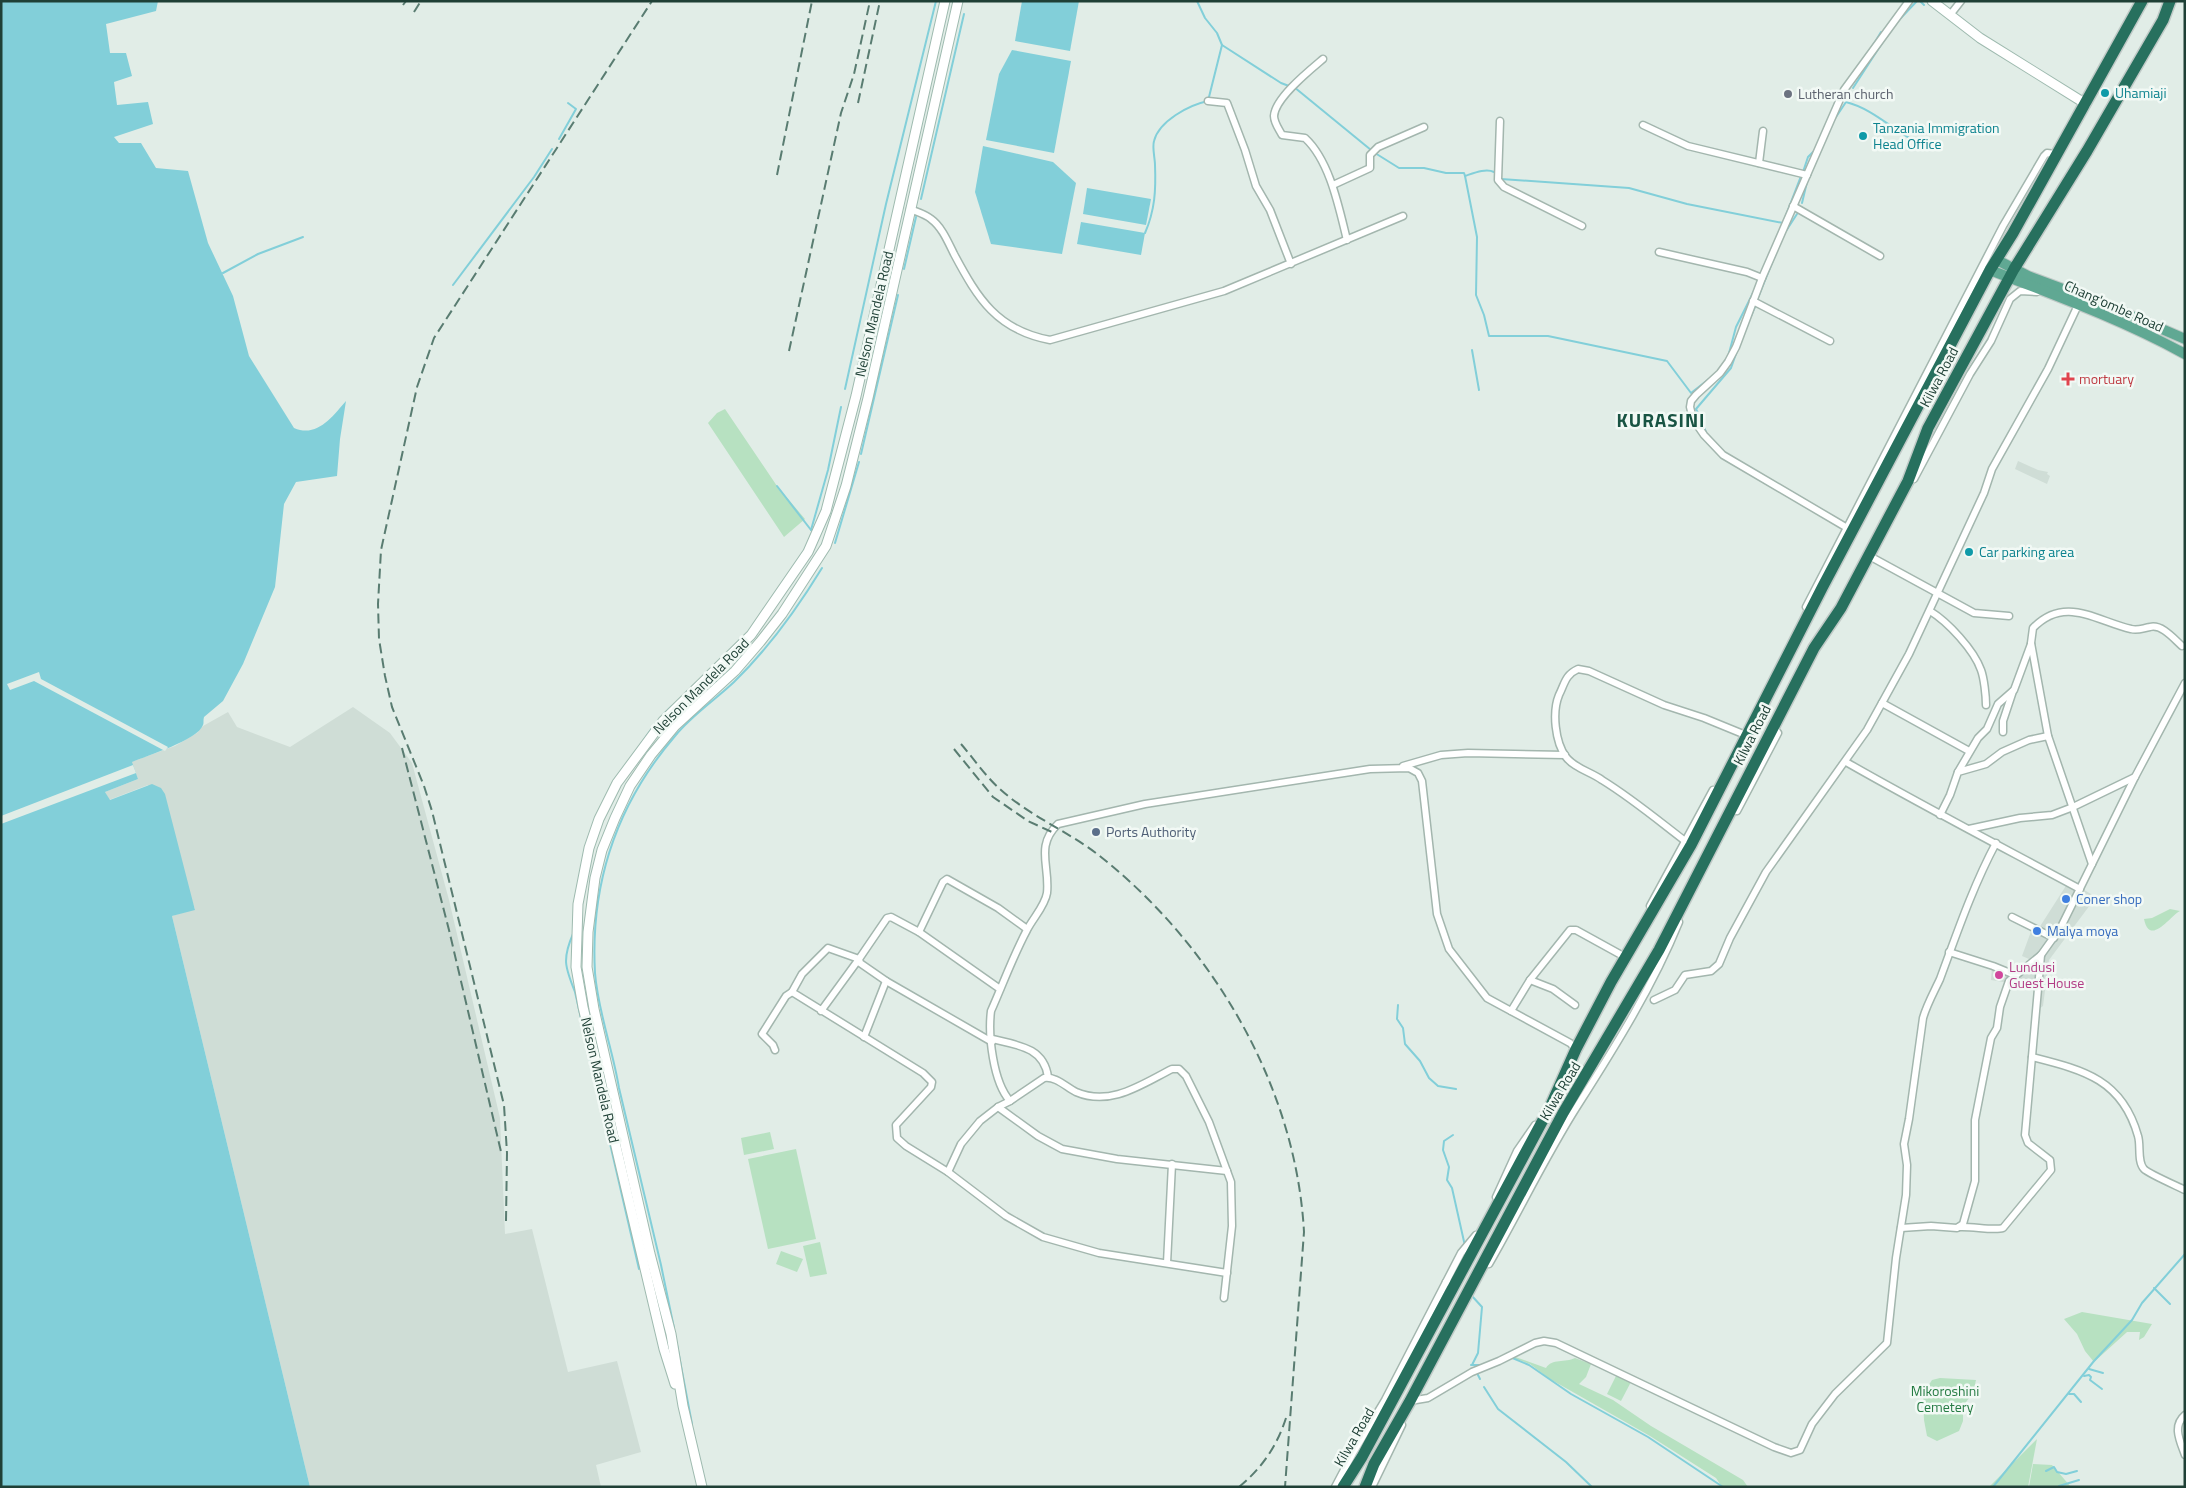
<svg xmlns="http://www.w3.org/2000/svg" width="2186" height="1488" font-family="'Titillium Web',sans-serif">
  <rect width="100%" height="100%" fill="#e1ede7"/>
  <g fill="#cfddd6">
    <path d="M2018,461L2038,470L2048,472L2047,474L2050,476L2047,484L2015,469Z"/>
    <path d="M353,707L390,733L412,763L449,900L500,1118L505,1234L532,1229L568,1372L617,1361L641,1452L596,1465L601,1487H310L172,916L195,909L148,785L109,800L105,792L138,779L131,762L175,746L197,733L203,726L228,712L237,727L290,747Z"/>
    <path d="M2069,881L2096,897L2049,960L2043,1006L2039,1009L2033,1008L2037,982L2013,980L2009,983L1991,980L1992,967L2014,975L2028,965L2029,959L2022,956L2033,926L2039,928Z"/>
  </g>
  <g fill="#b7e1c1">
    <path d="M725,409L777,486L805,519L784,537L708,423L717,413Z"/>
    <path d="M2170,909L2180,911C2170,916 2150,947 2144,919L2152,918Z"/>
    <path d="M770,1132L774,1149L744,1155L741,1138Z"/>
    <path d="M796,1149L816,1239L768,1249L748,1159Z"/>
    <path d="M820,1242L827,1274L810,1277L803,1246Z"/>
    <path d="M781,1251L803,1259L797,1272L776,1264Z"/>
    <path d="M2082,1312L2152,1324L2144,1337L2139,1340L2140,1332H2127L2094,1362L2085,1351L2077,1334L2064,1319Z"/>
    <path d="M1510,1355L1546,1368C1552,1358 1565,1363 1575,1358L1591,1364L1586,1377L1579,1384L1613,1400L1651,1426L1743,1480L1748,1487H1722L1716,1478L1650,1436L1550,1379L1530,1364L1508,1356Z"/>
    <path d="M1617,1374L1632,1380L1621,1401L1607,1394Z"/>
    <path d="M1940,1378L1976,1380L1973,1393L1963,1406V1421L1959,1431L1937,1441L1927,1436L1924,1420L1923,1394L1932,1380Z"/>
    <path d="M2037,1439L2028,1487H1989Z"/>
    <path d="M2033,1464L2052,1465L2071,1487H2029Z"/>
  </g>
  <g fill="#82cfd9">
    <path d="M1,1H158L156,11L106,24L110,53H126L132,76L114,82L117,105L148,102L153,124L114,137L119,143H141L156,168L188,171L208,243L233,296L249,356L294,428C317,438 332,417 346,401L340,439L337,476L296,482L284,504L275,587L243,664L223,701L204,717C203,720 204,723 203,725C198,740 146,756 132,762L138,779L105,792L110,800L152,784L161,788L165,794L195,910L172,916L310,1487H1Z"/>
    <path d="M1022,1H1079L1070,51L1015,41Z"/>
    <path d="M1012,50L1071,61L1054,153L986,140L999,74Z"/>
    <path d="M983,146L1053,162L1076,183L1062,254L991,244L975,192Z"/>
    <path d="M1087,188L1151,199L1146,225L1083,214Z"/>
    <path d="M1081,222L1145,233L1141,255L1077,244Z"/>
  </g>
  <g fill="#e1ede7">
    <path d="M39,672L41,679L168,747L165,751L34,681L10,690L7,684Z"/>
    <path d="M133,765L136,773L1,824V816Z"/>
  </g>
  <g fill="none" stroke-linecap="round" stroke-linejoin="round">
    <g stroke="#82cfd9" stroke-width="2">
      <path d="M1197,1L1205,18L1217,33L1222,45L1281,83L1289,86"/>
      <path d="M1920,1L1924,5"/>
      <path d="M1898,21L1917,1"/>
      <path d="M1872,47L1881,32"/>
      <path d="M1294,87L1371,150"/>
      <path d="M1853,88L1886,37"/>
      <path d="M1834,120L1846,102C1874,109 1896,133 1922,145"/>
      <path d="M559,139L576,109L568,103"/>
      <path d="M1375,153L1399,168H1424L1446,173H1464L1465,176C1474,173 1486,168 1494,172"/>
      <path d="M1803,172L1808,157L1815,150"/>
      <path d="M1465,176L1477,237L1476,295L1484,315L1489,336H1548L1667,361L1691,393L1709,379"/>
      <path d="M1501,179L1629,188L1687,204L1783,223"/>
      <path d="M921,199L964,14"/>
      <path d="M1802,203L1807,182"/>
      <path d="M1783,223L1801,176"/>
      <path d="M1786,231L1797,214"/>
      <path d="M1145,233C1155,210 1156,190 1155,165C1155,158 1152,148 1154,141C1159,121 1189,105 1208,101L1222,45"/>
      <path d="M904,269L916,217"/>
      <path d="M223,273L258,254L303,237"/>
      <path d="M453,285L534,177L552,149"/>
      <path d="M1757,300L1776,253"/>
      <path d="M1751,316L1756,304"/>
      <path d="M1472,350L1479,390"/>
      <path d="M1728,357L1736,327L1754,291"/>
      <path d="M845,389L886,204L936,1"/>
      <path d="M1706,432L1696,409L1731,368L1737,351"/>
      <path d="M861,454L898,295"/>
      <path d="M777,486L811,530"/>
      <path d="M811,530L828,470L841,407"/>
      <path d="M835,543L859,462"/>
      <path d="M663,715L672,706"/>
      <path d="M636,751L655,724"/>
      <path d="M573,934C562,959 565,967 575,992L639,1269"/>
      <path d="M1398,1005L1397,1019L1403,1028L1405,1044L1420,1061L1429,1078L1438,1086L1456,1089"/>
      <path d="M1453,1135L1444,1141L1443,1150L1449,1167L1447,1180L1452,1188L1465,1246"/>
      <path d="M2154,1288L2170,1304"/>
      <path d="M674,1328L661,1265L619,1088C613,1050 598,1012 595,973C590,883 616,805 675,736C692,715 715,700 734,682C769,648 797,609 822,568"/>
      <path d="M677,1345L692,1424"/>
      <path d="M1510,1357L1529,1365L1571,1394L1648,1437L1723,1487"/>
      <path d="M1471,1365H1483"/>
      <path d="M1472,1365L1478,1353L1482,1307L1472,1296"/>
      <path d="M2089,1369L2103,1373"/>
      <path d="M1477,1373L1480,1379"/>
      <path d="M2084,1376L2089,1375L2091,1377L2090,1380L2102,1389"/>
      <path d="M1484,1387L1498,1409L1566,1462L1592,1487"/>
      <path d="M2069,1394H2074L2081,1402"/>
      <path d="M2046,1471L2054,1467L2057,1472L2066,1474L2077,1471"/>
      <path d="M2059,1486L2079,1480"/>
      <path d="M1993,1487L2094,1361L2132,1320L2142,1303L2185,1254"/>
    </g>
    <defs>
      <g id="street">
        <path d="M1950,15L1961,1"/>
        <path d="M1323,59C1310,70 1275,98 1274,116C1274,123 1279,129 1282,135L1305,138C1330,161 1339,208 1347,240"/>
        <path d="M1208,101L1227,103L1245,150L1256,186L1270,210L1291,264"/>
        <path d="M1500,121L1498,180L1504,187L1582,226"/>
        <path d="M1643,125L1688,146L1807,175"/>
        <path d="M1759,163L1763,131"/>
        <path d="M1333,185L1370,168V155L1378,147L1424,127"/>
        <path d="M1793,206L1880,256"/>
        <path d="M910,209C917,212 925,214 931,219C942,227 948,242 954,254C978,299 997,330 1050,340L1224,291L1403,216"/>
        <path d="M1659,252L1747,272L1762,278"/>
        <path d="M1753,301L1830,341"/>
        <path d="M1914,479L1970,374L1991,341L2010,299L2020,291L2037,292"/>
        <path d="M1849,529L1723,455L1704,435L1693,419L1690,407L1691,401L1696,395L1720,373L1728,362L1736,347L1762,278L1844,90L1909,1"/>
        <path d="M1873,558L1974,613L2009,616"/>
        <path d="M1806,607L2003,226L2044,156L2047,153L2056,154"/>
        <path d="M1930,611C1948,622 1974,650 1981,670C1984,678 1986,696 1986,705"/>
        <path d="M1882,703L1969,751"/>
        <path d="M2003,732V721L2013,691"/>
        <path d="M1846,762C1923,806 2002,847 2080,889"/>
        <path d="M1403,766L1441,755L1468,753L1565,755"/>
        <path d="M1958,772L1978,738L1987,729L1998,704L2014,690L2031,644"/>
        <path d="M1737,811L1778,733L1773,727"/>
        <path d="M1940,815L1950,795L1958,772L1986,764L2002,752L2029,740L2048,736"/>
        <path d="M1969,829L2020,818L2052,815L2073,807L2135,777"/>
        <path d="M1689,844C1660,822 1633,799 1602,780C1591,772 1574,768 1566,757C1555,742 1552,712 1559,695C1565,683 1565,675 1578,669L1589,671L1664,705L1704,718L1748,736"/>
        <path d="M2092,864L2048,736L2031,643L2033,628C2065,595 2096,621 2131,629C2138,631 2143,628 2150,627C2162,624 2174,639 2182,646"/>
        <path d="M1650,906L1713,790"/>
        <path d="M2012,917L2054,938"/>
        <path d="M919,932L943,882L947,879L998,908L1027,929"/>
        <path d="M1949,952L1993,966L2015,975"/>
        <path d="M1530,980L1553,989L1575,1005"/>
        <path d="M1654,1000L1675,990L1685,975L1711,971L1719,964L1730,938L1766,872L1867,730L1909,654L1984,493L1992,469L2048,369L2079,303"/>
        <path d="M821,1011L859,959L828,948L802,974L792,992L923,1073L932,1082L931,1087L896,1125L897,1138L906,1146L948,1172L1006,1216L1043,1237L1099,1253L1227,1273"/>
        <path d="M1511,1011L1530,980L1570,930H1576L1625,957"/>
        <path d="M864,1037L886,981"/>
        <path d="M992,1039C1017,1045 1044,1047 1048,1077"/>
        <path d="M992,1042L886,981L860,963L859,959L887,918L891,917L919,932L1000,989"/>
        <path d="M775,1050L773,1045L762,1034L786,996L792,992"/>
        <path d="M2032,1057C2083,1070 2122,1079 2138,1136C2141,1145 2137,1162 2144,1169C2149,1174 2177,1186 2185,1190"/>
        <path d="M1010,1101C993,1082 988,1035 991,1011C1003,984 1013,956 1027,930C1033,918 1045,906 1047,893C1050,866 1035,846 1058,824L1145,804L1370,769L1409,768L1418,773L1422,781L1437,914L1449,949L1487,998L1570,1043L1576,1049"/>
        <path d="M998,1107L1038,1136L1062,1149L1117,1159L1227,1171"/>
        <path d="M948,1172L961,1144L980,1121L998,1107L1010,1101L1044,1078C1056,1076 1066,1087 1076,1092C1111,1107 1142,1084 1172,1069H1179L1186,1076L1209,1122L1231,1182L1232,1226L1224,1298"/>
        <path d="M1496,1197L1517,1151L1535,1125"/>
        <path d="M1959,1227C1972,1226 1994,1231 2003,1228L2051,1170L2050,1160L2028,1143L2025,1135L2041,955"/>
        <path d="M1901,1228L1931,1226L1957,1228L1963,1224L1975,1181V1120L1991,1038L1997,1028L2000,1007L2009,981L2041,955L2061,927L2135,777L2185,683"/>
        <path d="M1167,1263L1172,1164"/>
        <path d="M1489,1264C1519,1212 1546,1155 1578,1105C1615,1047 1653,986 1679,922"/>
        <path d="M1446,1282L1461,1253L1476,1235"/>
        <path d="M1410,1401L1428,1398L1472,1372L1499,1361L1535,1343L1544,1341L1556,1343L1774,1447L1791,1453L1800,1450L1812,1424L1835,1394L1887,1343L1896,1258L1906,1195L1907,1165L1904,1144L1909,1119L1923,1018C1927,1004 1934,992 1940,979C1957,933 1973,886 1996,843"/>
        <path d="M2185,1415C2172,1426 2180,1441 2185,1455"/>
        <path d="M1335,1487L1353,1453L1385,1400L1446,1282L1449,1283"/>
        <path d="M1372,1487L1402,1425"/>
      </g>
      <g id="secondary">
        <path d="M1932,1L1980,38L2086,104"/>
        <path d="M675,1384L664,1349L583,1007L576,967L578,904L589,848L599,819L617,783L663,721L751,635L808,552L826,511L856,396L945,1"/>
        <path d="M702,1487L683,1406L671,1334L650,1254L594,1009L587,967L588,932L595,878L602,850L615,818L630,786L651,755L675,726L735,671L760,642L782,614L826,546L846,486L868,398L958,1"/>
      </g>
      <g id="primary">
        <path d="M1997,260L2028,276L2106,305L2185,339"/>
        <path d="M1990,270C2057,296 2123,320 2185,354"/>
      </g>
      <g id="highway">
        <path d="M1343,1487L1362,1457L1551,1105L1576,1049L1611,982L1691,845L1822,588L1990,270L2013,233L2142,1"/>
        <path d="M1365,1487L1374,1464L1410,1401L1563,1113L1659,950L1814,648L1841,608L1908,481L1928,428L2014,269L2087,151L2163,20L2170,1"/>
      </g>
    </defs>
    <use href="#street" stroke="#a3b6ae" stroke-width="9"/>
    <use href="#secondary" stroke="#9ebaaf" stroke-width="11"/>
    <use href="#primary" stroke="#c0cac7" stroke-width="12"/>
    <use href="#highway" stroke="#c0cac7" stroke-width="14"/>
    <use href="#street" stroke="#fff" stroke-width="6"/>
    <use href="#secondary" stroke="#fff" stroke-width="9"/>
    <use href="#primary" stroke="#60a893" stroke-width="10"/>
    <use href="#highway" stroke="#27705e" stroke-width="11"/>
    <g stroke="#597c71" stroke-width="2" stroke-dasharray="10 5" stroke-linecap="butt">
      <path d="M403,5L406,1"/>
      <path d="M414,12L421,1"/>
      <path d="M858,103L880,1"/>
      <path d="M777,175L812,1"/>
      <path d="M789,351L841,113L854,74L870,1"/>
      <path d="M961,744C974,759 986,777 1001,790C1031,817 1070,832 1101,857C1214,947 1296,1087 1304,1232L1285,1487"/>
      <path d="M402,748L449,930L502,1156"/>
      <path d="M954,749L993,797L1028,821L1054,833"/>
      <path d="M506,1221L507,1153L504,1105L432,811L424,786L392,707L385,676L379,639L378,604L381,550L417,387L434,338L652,1"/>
      <path d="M1239,1487C1262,1468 1277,1446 1286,1418"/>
    </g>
  </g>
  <g fill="#0f9aa8" stroke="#f2f9f5" stroke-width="2">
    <circle cx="2105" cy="93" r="5"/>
    <circle cx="1863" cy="136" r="5"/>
    <circle cx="1969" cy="552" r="5"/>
  </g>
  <circle fill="#6b7280" stroke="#f2f9f5" stroke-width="2" cx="1788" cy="94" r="5"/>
  <path fill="#e0444e" stroke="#f2f9f5" stroke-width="2" d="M2065.5 371.5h5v5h5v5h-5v5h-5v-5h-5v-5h5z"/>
  <circle fill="#5c6f8a" stroke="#f2f9f5" stroke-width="2" cx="1096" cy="832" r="5"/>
  <g fill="#3f7fe0" stroke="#f2f9f5" stroke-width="2">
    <circle cx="2066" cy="899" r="5"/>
    <circle cx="2037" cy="931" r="5"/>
  </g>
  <circle fill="#d1479c" stroke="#f2f9f5" stroke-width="2" cx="1999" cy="975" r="5"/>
  <g text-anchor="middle" stroke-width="5" stroke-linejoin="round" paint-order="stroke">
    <g font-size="14" fill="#0d838f" stroke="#f2f9f5" text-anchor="start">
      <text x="2115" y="98">Uhamiaji</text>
      <text x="1873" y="133">Tanzania Immigration<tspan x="1873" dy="16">Head Office</tspan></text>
      <text x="1979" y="557">Car parking area</text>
    </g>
    <g font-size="14" fill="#5b616d" stroke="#f2f9f5" text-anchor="start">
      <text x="1798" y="99">Lutheran church</text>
    </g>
    <g font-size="14" fill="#1f4036" stroke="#f2f9f5">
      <text transform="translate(2114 306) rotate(24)" y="5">Chang'ombe Road</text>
      <text transform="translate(874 314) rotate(-77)" y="5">Nelson Mandela Road</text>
      <text transform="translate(1939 377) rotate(-62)" y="5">Kilwa Road</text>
      <text transform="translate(701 686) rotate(-45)" y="5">Nelson Mandela Road</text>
      <text transform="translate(1752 735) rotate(-63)" y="5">Kilwa Road</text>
      <text transform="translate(600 1080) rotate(77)" y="5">Nelson Mandela Road</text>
      <text transform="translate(1560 1091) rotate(-59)" y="5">Kilwa Road</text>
      <text transform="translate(1354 1437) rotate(-60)" y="5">Kilwa Road</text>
    </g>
    <g font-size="14" fill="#be3a42" stroke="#f2f9f5" text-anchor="start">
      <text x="2079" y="384">mortuary</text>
    </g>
    <g font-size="14" fill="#4e5e75" stroke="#f2f9f5" text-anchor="start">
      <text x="1106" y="837">Ports Authority</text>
    </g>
    <g font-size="14" fill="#366cbe" stroke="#f2f9f5" text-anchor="start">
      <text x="2076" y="904">Coner shop</text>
      <text x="2047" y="936">Malya moya</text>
    </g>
    <g font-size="14" fill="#b23c85" stroke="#f2f9f5" text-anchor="start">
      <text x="2009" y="972">Lundusi<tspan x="2009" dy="16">Guest House</tspan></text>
    </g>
    <g font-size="14" fill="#257b43" stroke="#f2f9f5">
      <text x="1945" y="1396">Mikoroshini<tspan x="1945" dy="16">Cemetery</tspan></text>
    </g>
    <g font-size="19" font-weight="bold" letter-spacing="1" fill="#195443" stroke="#f2f9f5">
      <text x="1661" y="427">KURASINI</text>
    </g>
  </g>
  <rect width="2186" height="1488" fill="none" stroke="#1f4036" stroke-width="5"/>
</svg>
